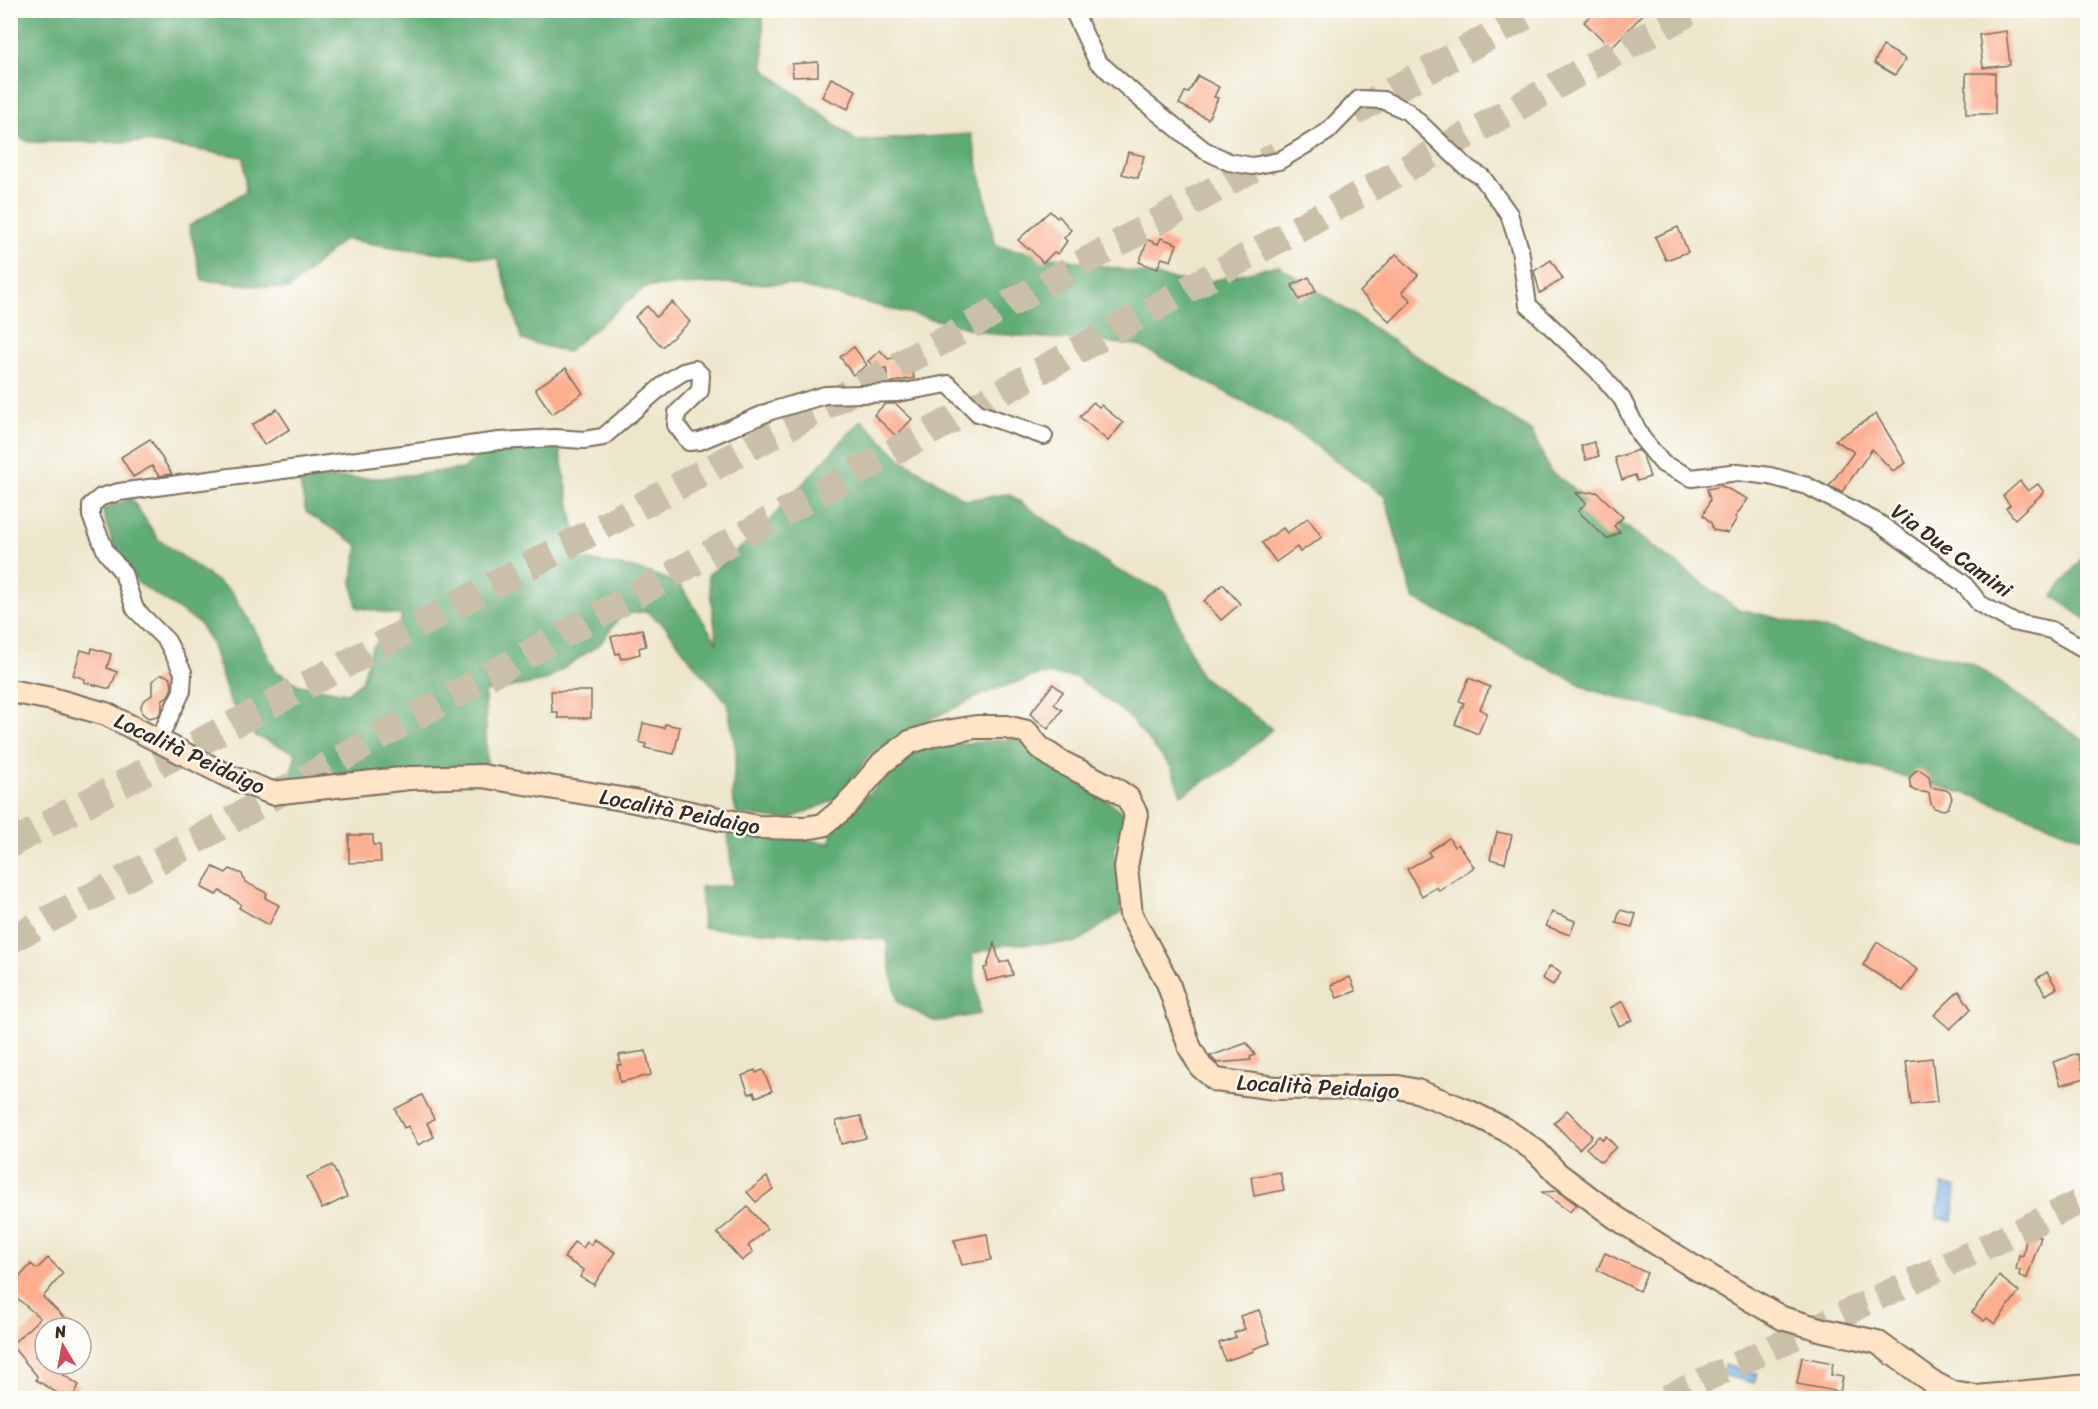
<svg xmlns="http://www.w3.org/2000/svg" width="2098" height="1409" font-family="Sriracha,sans-serif">
  <rect width="100%" height="100%" fill="#fdfcf7"/>
  <filter id="ink" filterUnits="userSpaceOnUse"><feTurbulence type="fractalNoise" baseFrequency=".0167" numOctaves="2"/><feDisplacementMap in="SourceGraphic" scale="12" xChannelSelector="R" yChannelSelector="G"/><feConvolveMatrix kernelMatrix="1 2 1 2 8 2 1 2 1" color-interpolation-filters="sRGB"/></filter>
  <filter id="wash" filterUnits="userSpaceOnUse"><feTurbulence type="fractalNoise" baseFrequency=".008" numOctaves="4" result="noise"/><feDisplacementMap in="SourceGraphic" scale="24" xChannelSelector="R" yChannelSelector="G"/><feGaussianBlur stdDeviation="1.35" result="paint"/><feColorMatrix in="noise" values="0 0 0 0 0 0 0 0 0 0 0 0 0 0 0 0 0 1.4 0 .05"/><feComposite in="paint" operator="in"/></filter>
  <g filter="url(#wash)">
    <rect width="100%" height="100%" fill="#eee6ca"/>
    <g fill="#60ac74" stroke="#4e6b49" stroke-width="1.5">
      <path d="M11,11H763L764,69L857,141L971,134L996,246L1199,284L1278,265L1532,432L1550,471L1738,609L1971,663L2087,743V840L1978,797L1591,690L1413,598L1385,497L1290,427L1138,345L993,334L789,284L725,283L645,287L567,352L522,340L498,259L399,248L344,239L289,289L202,280L189,226L246,191L243,157L146,142H28L11,132Z"/>
      <path d="M861,420L901,459L965,500L1009,494L1117,570L1165,592L1200,675L1272,729L1231,766L1181,795L1171,767L1127,715L1076,677L1041,674L990,691L905,731L871,754L835,800L787,820L737,814L732,796L736,751L727,702L692,662L666,627L646,611L621,615L600,644L545,681L485,692L487,768L287,787L296,753L255,736L230,701L210,640L200,624L137,582L113,545L102,510L131,498L158,539L232,592L254,628L276,671L299,685L347,693L362,681L372,647L399,625L402,616L357,607L352,582L358,545L306,512L299,478H380L463,469L485,451L559,447L580,559L633,568L679,583L717,643L708,575L759,532Z"/>
      <path d="M2087,551V620L2053,596Z"/>
      <path d="M1019,738L1093,789L1126,815L1114,850L1122,912L1076,943L1009,944L972,954L980,1014L935,1022L898,1002L887,952L888,940L703,928L700,887L733,885L728,834H756L831,843V829L916,748Z"/>
    </g>
    <g fill="#77aee5" stroke="#596c82" stroke-width="1.5">
      <path d="M1942,1185L1956,1187L1953,1221L1936,1218Z"/>
      <path d="M1724,1365L1757,1373L1754,1383L1722,1375Z"/>
    </g>
    <g id="blocks">
      <g fill="#fcae8e">
        <path d="M1595,10H1647L1611,48L1584,22Z"/>
        <path d="M2006,31L2010,65L1983,68L1979,35Z"/>
        <path d="M1883,46L1906,59L1895,75L1874,63Z"/>
        <path d="M818,62V76L793,77L792,64Z"/>
        <rect x="1966" y="73" width="29" height="41"/>
        <path d="M1198,76L1219,87L1214,97L1218,98L1208,119L1179,104L1185,92L1188,93Z"/>
        <path d="M831,78L856,90L848,109L822,97Z"/>
        <path d="M1128,152L1144,156L1138,178L1122,174Z"/>
        <path d="M1050,211L1057,218L1059,216L1071,230L1064,238L1067,241L1058,254L1054,252L1043,263L1029,248L1028,249L1018,240Z"/>
        <path d="M1678,227L1688,252L1666,260L1655,237Z"/>
        <path d="M1161,238L1177,244L1171,261L1162,258L1157,269L1139,262L1148,240L1158,244Z"/>
        <path d="M1396,254L1418,275L1402,292L1411,301L1390,322L1360,292Z"/>
        <path d="M1551,260L1563,279L1540,293L1534,271Z"/>
        <path d="M1309,277L1316,291L1299,300L1292,285Z"/>
        <path d="M672,302L690,322L662,347L635,317L647,306L656,317Z"/>
        <path d="M854,347L867,365L853,375L840,357Z"/>
        <path d="M880,350L888,359L910,355L914,378L889,383L886,368L877,370L868,361Z"/>
        <path d="M566,368L583,393L552,414L535,389Z"/>
        <path d="M1093,402L1099,407L1101,405L1123,423L1108,441L1080,417Z"/>
        <path d="M885,404H896L912,419L896,436L874,415Z"/>
        <path d="M277,409L290,429L264,445L252,425Z"/>
        <path d="M1876,414L1906,463L1893,471L1872,449L1842,492L1829,486L1854,452L1835,440Z"/>
        <path d="M150,439L172,474L159,476L152,466L133,477L121,457Z"/>
        <path d="M1594,442L1599,456L1586,460L1581,446Z"/>
        <path d="M1638,450L1643,456L1650,477L1637,481L1635,475L1622,480L1615,458Z"/>
        <path d="M2020,481L2028,491L2038,484L2044,492L2015,519L2006,508L2010,505L2003,496Z"/>
        <path d="M1722,486L1748,499L1735,517L1737,518L1728,533L1713,530L1711,523L1703,515L1710,500L1707,489Z"/>
        <path d="M1597,492L1623,517L1614,526L1620,532L1607,539L1578,511L1586,503L1576,493Z"/>
        <path d="M1308,518L1322,537L1300,552L1297,547L1276,562L1262,543L1283,528L1287,533Z"/>
        <path d="M1223,584L1240,604L1221,620L1204,601Z"/>
        <path d="M642,629L646,646L639,648L640,654L621,659L619,653L616,654L611,637Z"/>
        <path d="M92,648L111,654L107,668L117,672L110,689L84,682L85,679L73,675L81,650L91,653Z"/>
        <path d="M160,675H165L171,679L172,688L168,696L162,700V709L158,716L148,718L142,713L141,706L143,701L152,695V681Z"/>
        <path d="M1469,678L1490,687L1480,709L1487,713L1478,734L1455,724L1464,703L1459,701Z"/>
        <path d="M1053,684L1063,692L1054,704L1062,710L1048,729L1030,714Z"/>
        <path d="M551,691H591V718H558V712H552Z"/>
        <path d="M643,723L664,728L665,724L680,727L674,754L645,748L646,744L639,742Z"/>
        <path d="M1920,770L1929,776L1931,787L1946,790L1950,793L1952,798L1948,808L1944,810L1934,808L1931,804L1929,793L1915,791L1911,788L1909,779L1915,771Z"/>
        <path d="M1497,832L1512,835L1505,863L1490,859Z"/>
        <path d="M349,835H373V845H380L381,862L349,863Z"/>
        <path d="M1449,838L1454,847L1458,844L1474,867L1439,891L1437,887L1422,896L1407,869L1431,856L1428,852Z"/>
        <path d="M213,867L226,873L230,869L242,874L245,882L267,893L265,898L279,905L269,925L239,908L241,904L220,891L216,895L201,887Z"/>
        <path d="M1620,910L1636,914L1632,927L1616,923Z"/>
        <path d="M1552,912L1575,921L1570,935L1546,926Z"/>
        <path d="M1877,942L1918,970L1903,991L1863,965Z"/>
        <path d="M994,943L1000,963L1009,960L1013,975L987,981L984,968L987,967Z"/>
        <path d="M1550,966L1561,973L1553,985L1542,978Z"/>
        <path d="M2047,972L2057,988L2046,995L2036,979Z"/>
        <path d="M1350,977L1356,991L1337,998L1331,985Z"/>
        <path d="M1959,991L1971,1009L1950,1029L1934,1015Z"/>
        <path d="M1623,1001L1632,1020L1619,1026L1610,1008Z"/>
        <path d="M1247,1043L1255,1055L1250,1057L1251,1060L1217,1063L1210,1056Z"/>
        <path d="M646,1051L651,1075L620,1082L617,1065H621L619,1055Z"/>
        <path d="M2078,1054L2085,1078L2061,1085L2053,1062Z"/>
        <path d="M1932,1058L1937,1102L1911,1105L1906,1061Z"/>
        <path d="M755,1070L756,1073L763,1070L772,1091L756,1097L754,1092L749,1094L742,1076Z"/>
        <path d="M422,1095L434,1119L427,1123L434,1137L418,1145L408,1126L404,1128L395,1109Z"/>
        <path d="M1567,1110L1592,1136L1579,1149L1554,1123Z"/>
        <path d="M861,1116L866,1138L841,1144L836,1121Z"/>
        <path d="M1599,1136L1603,1140L1606,1136L1616,1147L1601,1162L1586,1148Z"/>
        <path d="M332,1165L347,1197L322,1209L307,1177Z"/>
        <path d="M1280,1172L1284,1190L1254,1196L1251,1177Z"/>
        <path d="M767,1177L773,1189L756,1202L747,1192Z"/>
        <path d="M1558,1191L1576,1204L1570,1212L1542,1192Z"/>
        <path d="M748,1207L767,1229L748,1246L753,1252L742,1261L717,1233Z"/>
        <path d="M987,1234L991,1260L962,1265L954,1240Z"/>
        <path d="M2027,1234L2041,1237L2027,1278L2019,1276L2020,1270H2016L2019,1255L2023,1256Z"/>
        <path d="M594,1239L615,1252L594,1285L580,1277L584,1270L564,1258L574,1242L583,1248L587,1242L591,1245Z"/>
        <path d="M1605,1253L1647,1273L1639,1291L1597,1270Z"/>
        <path d="M48,1258L63,1273L43,1297L75,1328H45V1348L35,1356L79,1385L72,1398H65L36,1380L37,1376L11,1345L40,1318L10,1292V1288L31,1264L37,1269Z"/>
        <path d="M1999,1276L2019,1292L1995,1324L1987,1318L1984,1321L1972,1312Z"/>
        <path d="M1259,1310L1270,1343L1253,1349L1254,1351L1225,1361L1219,1343L1236,1337L1234,1333L1245,1329L1240,1316Z"/>
        <path d="M1802,1357L1833,1363L1831,1375L1843,1377L1840,1392L1797,1384Z"/>
      </g>
    </g>
  </g>
  <g filter="url(#ink)">
    <use href="#blocks" fill-opacity="0" stroke="#7a6c5a" stroke-width="1.5"/>
    <g fill="none" stroke-linecap="round" stroke-linejoin="round">
      <path stroke="#cac0a8" stroke-width="26" stroke-dasharray="26 13" stroke-linecap="butt" d="M1666,1398L2088,1198"/>
      <g stroke="#cac0a8" stroke-width="28" stroke-dasharray="28 14" stroke-linecap="butt">
        <path d="M1354,112L1536,10"/>
        <path d="M10,844L777,433L1277,155"/>
        <path d="M10,940L184,847L405,722L1693,10"/>
      </g>
      <defs>
        <g id="street">
          <path d="M1073,10L1097,61L1137,96L1204,150L1229,162L1252,166L1279,161L1327,132L1359,99L1383,100L1407,111L1466,167L1482,177L1509,214L1520,249L1528,305L1597,370L1622,399L1641,437L1663,464L1692,478L1738,472L1770,476L1807,486L1877,522L1963,583L1980,604L2013,622L2051,630L2088,651"/>
          <path d="M158,741L182,691L183,672L167,641L135,609L123,573L106,552L91,516V505L101,497L119,492L499,441L555,438L584,440L603,437L667,382L683,372L695,369L701,375L700,391L677,413L676,425L689,442L700,441L771,411L825,395L898,393L948,384L978,413L1044,436"/>
        </g>
        <path id="secondary" d="M10,691L52,699L106,714L228,776L272,793L410,778L482,776L634,801L757,827L805,828L823,825L845,807L882,763L910,742L935,734L976,727H1006L1027,732L1039,747L1059,761L1115,789L1128,798L1136,814L1126,867L1131,915L1168,983L1190,1048L1201,1067L1216,1080L1275,1088L1398,1087L1417,1091L1470,1112L1506,1130L1537,1152L1558,1174L1615,1217L1692,1266L1782,1318L1823,1330L1877,1342L1932,1382L1953,1393L1977,1397L2088,1386"/>
      </defs>
      <use href="#street" stroke="#7a6c5a" stroke-width="20"/>
      <use href="#secondary" stroke="#7a6c5a" stroke-width="26"/>
      <use href="#street" stroke="#fff" stroke-width="16"/>
      <use href="#secondary" stroke="#ffe4c6" stroke-width="22"/>
    </g>
  </g>
  <g text-anchor="middle" stroke-width="5" stroke-linejoin="round" paint-order="stroke">
    <g font-size="22" fill="#3b2a1e" stroke="#fdfcf7">
      <text transform="translate(1952 550) rotate(36)" y="8">Via Due Camini</text>
      <text transform="translate(190 753) rotate(25)" y="8">Località Peidaigo</text>
      <text transform="translate(680 811) rotate(11)" y="8">Località Peidaigo</text>
      <text transform="translate(1318 1086) rotate(3)" y="8">Località Peidaigo</text>
    </g>
  </g>
  <rect width="2098" height="1409" fill="none" stroke="#fdfcf7" stroke-width="36"/>
  <g transform="translate(63 1346) rotate(350)"><circle r="28" fill="#fdfcf7" stroke="#afa8a0" stroke-width="1.5"/>
  <path d="M0-4.5L10 22L0 15L-10 22Z" fill="#d1495b"/>
  <text y="-9" font-size="16" font-weight="bold" text-anchor="middle" fill="#3b2a1e">N</text>
  </g>
</svg>
